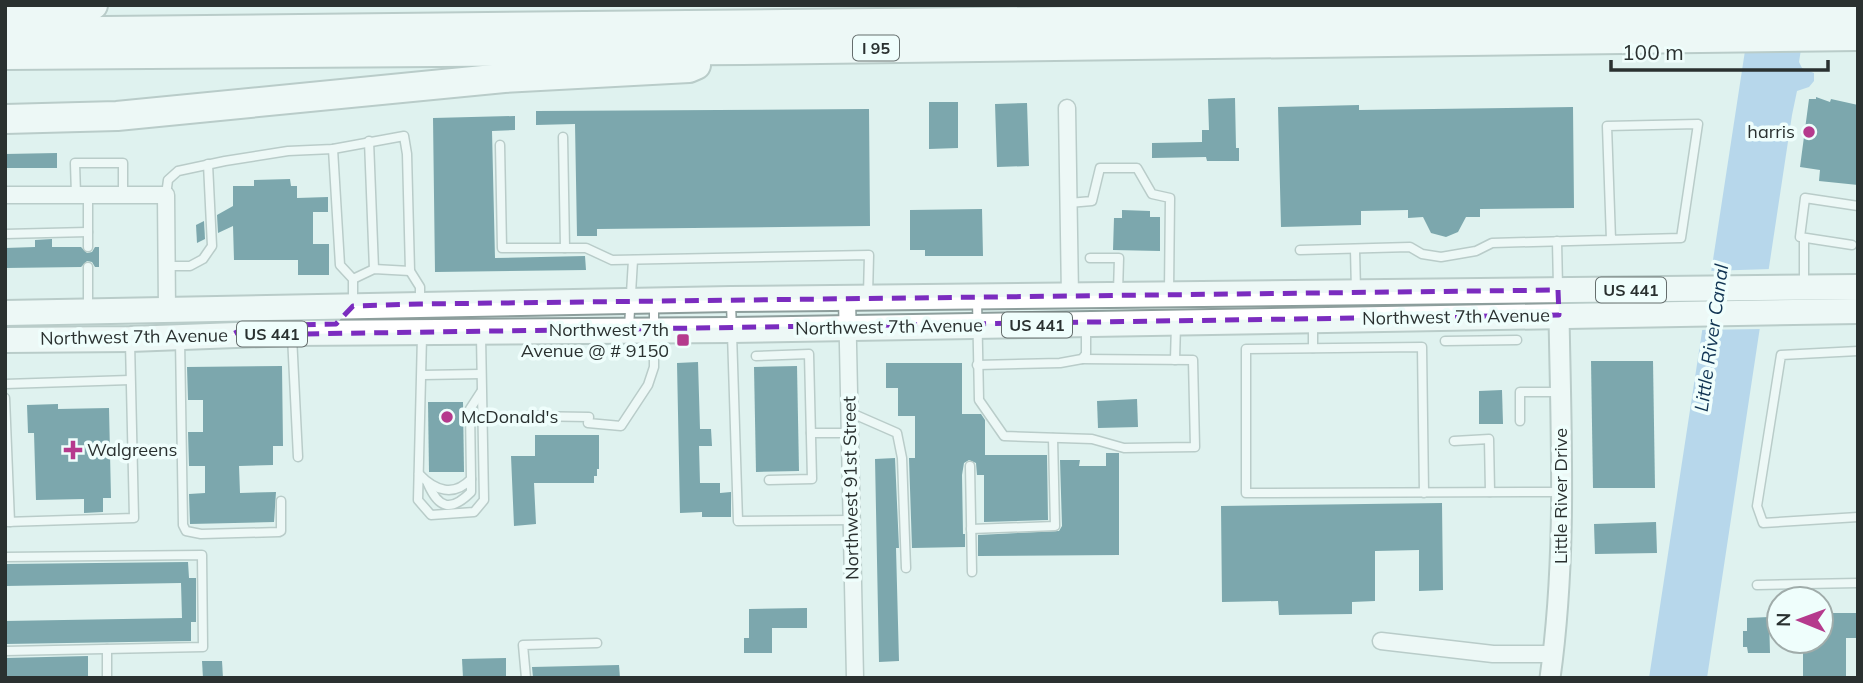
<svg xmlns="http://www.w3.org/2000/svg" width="1863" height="683" font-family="Mulish,sans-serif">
  <rect width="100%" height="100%" fill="#dff2ef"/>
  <path fill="#88b7e6" d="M1752,5H1808L1799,62L1802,68L1814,73V81L1809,87L1797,91L1792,115L1707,678H1649Z"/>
  <path fill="#dff2ef" d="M1771,269L1762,329L1698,330L1708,271Z"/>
  <g fill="#054d5d">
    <path d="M1816,97L1830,102L1831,99L1858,105V185L1819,181L1820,170L1800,167L1809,99H1816Z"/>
    <path d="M1235,98L1236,148H1239V161H1207L1206,157L1152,158V143L1202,142V130H1209L1208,99Z"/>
    <path d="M929,102H958V148L929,149Z"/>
    <path d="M1027,103L1029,166L997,167L995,104Z"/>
    <path d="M1359,105V110L1573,107L1574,208L1480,209V217H1466L1458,232L1446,237L1431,233L1423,217L1408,218V210L1361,211V225L1281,227L1278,107Z"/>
    <path d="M869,109L870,226L597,229V236H577L575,124L536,125V111Z"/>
    <path d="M515,116V130L492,131L495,258L585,256L586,270L435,272L433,118Z"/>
    <path d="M57,153V168H5V154Z"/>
    <path d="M290,179L291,186H297V198L328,197V212H313V244H329V275H298V260H234L233,226L218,233L217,215L233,206V186H254V180Z"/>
    <path d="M982,209L983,256H925V250H910V210Z"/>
    <path d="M1122,210L1150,211V217H1160V251L1113,250L1114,218H1122Z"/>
    <path d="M204,221L205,239L197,243L196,225Z"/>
    <path d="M52,239V247H81L87,253L92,252L95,247H99V267H95L92,262L87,261L81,267L5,268V248L35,247V240Z"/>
    <path d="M1591,361H1653L1655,488H1593Z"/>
    <path d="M698,362L700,429H711L712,446H699L700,483H720V493L731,492V517H702V512L680,513L677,363Z"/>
    <path d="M886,363H962V414H981L985,420V455H1047L1048,520L984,522V475H977L976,463L969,460L964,463L962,475L963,534H965V547L912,548L909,458H915V416H898V388H886Z"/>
    <path d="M282,366L283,446H273V465L239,466L240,493L276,492L274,522L190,524L189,494L205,493V466H189L188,432H203V400H188L187,367Z"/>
    <path d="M797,366L799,471L756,472L754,367Z"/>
    <path d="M1502,390L1503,424H1479V391Z"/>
    <path d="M1137,399L1138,427L1098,428L1097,401Z"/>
    <path d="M428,402H463L464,472H429Z"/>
    <path d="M58,404V409L109,408L111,498H103V512L84,513V499L36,500L34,433H28L27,405Z"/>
    <path d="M535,435H599V469H597V476H594V483H534L536,524L514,526L511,456H535Z"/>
    <path d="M1106,453H1119V555L978,556V535L1059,531L1062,526L1060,460H1080L1079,466H1106Z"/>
    <path d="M895,458L899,548H896L899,661L879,662L875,459Z"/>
    <path d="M1442,503L1443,590L1419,591V550L1375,551V601L1352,602V614L1279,615L1278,601L1222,602L1221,506Z"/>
    <path d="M1656,522L1657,553L1595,554L1594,524Z"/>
    <path d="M188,562L189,578H196V622H191V641L5,644V621L182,618L181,583L5,586V564Z"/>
    <path d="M807,608V628H772V653H744V638H749V609Z"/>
    <path d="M1821,613H1858V638H1846V678H1803V653H1799V641H1821Z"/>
    <path d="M1769,617L1770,653H1748L1747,647H1743V631H1747V618Z"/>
    <path d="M88,656V678H5V658Z"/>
    <path d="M506,658V676L463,678L462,659Z"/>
    <path d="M202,661H222L223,678H203Z"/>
    <path d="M619,665L620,678H533L532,667Z"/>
  </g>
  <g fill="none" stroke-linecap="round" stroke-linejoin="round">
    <defs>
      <g id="service">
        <path d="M563,137L565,248"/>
        <path d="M369,141L374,269"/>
        <path d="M500,145L502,248H586L612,260L869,255L868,295"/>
        <path d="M333,149L340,265L353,279V302"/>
        <path d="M76,195L75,163H123V195"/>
        <path d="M88,195V247"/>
        <path d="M166,195L168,180L178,171L225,161L288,151L333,149L404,136L407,154L410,271L420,287V301"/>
        <path d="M1069,203L1092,201L1100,168H1137L1152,194L1170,198L1169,292"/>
        <path d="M5,234L88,232"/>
        <path d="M1804,238V284"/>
        <path d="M1557,241L1558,287"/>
        <path d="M1852,245L1800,237L1805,198L1858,206"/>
        <path d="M1355,249L1356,291"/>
        <path d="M1300,250L1410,247L1422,254L1441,257L1476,251L1492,243L1681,238L1698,124L1607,126L1611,240"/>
        <path d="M1090,258H1119L1118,292"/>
        <path d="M167,266H190L203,259L212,246L208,164"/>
        <path d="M353,279L374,269L410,271"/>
        <path d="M977,300L979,400L1004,436L1092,439L1124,448L1195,447L1193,360L1082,359"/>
        <path d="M731,302L738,521L852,520"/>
        <path d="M88,309V267"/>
        <path d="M629,327L633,260"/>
        <path d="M292,336L298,457"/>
        <path d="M422,336L418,500L431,515L474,512L484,500L481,336"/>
        <path d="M180,339L183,525L186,531L201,534L279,532L281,531V501"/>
        <path d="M1445,341L1517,340"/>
        <path d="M1313,348V323"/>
        <path d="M1858,351L1781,355L1757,506L1763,523L1858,517"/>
        <path d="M756,356L809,354L812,479L769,480"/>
        <path d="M1175,360L1176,324"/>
        <path d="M977,365L1060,363L1082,359L1086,354V327"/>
        <path d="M422,375L481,374"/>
        <path d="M5,384L130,380"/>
        <path d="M5,398L10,522"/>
        <path d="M849,412L897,433L902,458L906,568"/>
        <path d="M527,416L589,417L588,423L621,426L648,385L654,367V304"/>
        <path d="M1520,421V392H1559"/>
        <path d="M811,433H850"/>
        <path d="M1454,441L1489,439L1490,492"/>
        <path d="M970,466L972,572"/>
        <path d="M419,474C435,491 454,497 471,479L470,409L481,392"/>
        <path d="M428,484C439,509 451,512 471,492V479"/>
        <path d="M1424,493L1422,347L1246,349V493L1562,492"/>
        <path d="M5,522L134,518L130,342"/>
        <path d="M971,529L1055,526L1053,438"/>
        <path d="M5,557L202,555L203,647L5,651"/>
        <path d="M1757,585L1858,583"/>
        <path d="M107,649V678"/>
        <path d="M526,678L523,645L597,643"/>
      </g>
      <g id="minor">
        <path d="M1067,108L1070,296"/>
        <path d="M5,195H166L167,309"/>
        <path d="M847,298L855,678"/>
        <path d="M1381,641L1493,654H1554"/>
      </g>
      <path id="tertiary" d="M1550,678C1567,557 1561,436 1559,315"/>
      <g id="primary">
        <path d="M5,313L731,299L1858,287"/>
        <path d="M5,340L130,339L292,333L731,330L1858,311"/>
      </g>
      <g id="motorway">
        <path d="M5,6L93,5"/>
        <path d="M5,32L1858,13"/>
        <path d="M5,55L742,50L1858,36"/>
        <path d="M5,119L117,116L504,78L689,68L696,65"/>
      </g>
    </defs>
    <use href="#service" stroke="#8d9e9c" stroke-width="11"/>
    <use href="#minor" stroke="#8d9e9c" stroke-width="19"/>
    <use href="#tertiary" stroke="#8d9e9c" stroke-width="23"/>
    <use href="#primary" stroke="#8d9e9c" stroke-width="28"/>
    <use href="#motorway" stroke="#8d9e9c" stroke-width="32"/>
    <use href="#service" stroke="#fff" stroke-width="8"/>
    <use href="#minor" stroke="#fff" stroke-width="16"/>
    <use href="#tertiary" stroke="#fff" stroke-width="19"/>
    <use href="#primary" stroke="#fff" stroke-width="24"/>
    <use href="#motorway" stroke="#fff" stroke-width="28"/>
  </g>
  <path d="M0 0H1863V683H0ZM1558,290L1559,315L231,335L249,326L336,324L353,306L420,304Z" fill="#dff2ef" fill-opacity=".55" fill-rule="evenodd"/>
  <path fill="none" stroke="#7b2cbf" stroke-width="5" stroke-dasharray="14 9" stroke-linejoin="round" d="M1558,290L1559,315L231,335L249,326L336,324L353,306L420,304Z"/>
  <g fill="#b53a8d" stroke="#effefc" stroke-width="2.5">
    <circle cx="1809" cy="132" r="7"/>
    <rect x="676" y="333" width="14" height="14" rx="3.5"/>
    <circle cx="447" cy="417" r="7"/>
    <path d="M69.5 439.5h7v7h7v7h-7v7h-7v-7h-7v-7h7z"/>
  </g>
  <g text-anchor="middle" stroke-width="7" stroke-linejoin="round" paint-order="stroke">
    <g fill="#effefc" stroke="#656e6d" stroke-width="2">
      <rect x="853" y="35.5" width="46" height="25" rx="5"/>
      <rect x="1596" y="277.5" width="70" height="25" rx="5"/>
      <rect x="1002" y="312.5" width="70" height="25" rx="5"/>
      <rect x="237" y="321.5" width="70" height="25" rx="5"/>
    </g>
    <g font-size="16" font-weight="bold" fill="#2a3130">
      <text x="876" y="54">I 95</text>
      <text x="1631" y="296">US 441</text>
      <text x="1037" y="331">US 441</text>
      <text x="272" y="340">US 441</text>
    </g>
    <g font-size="18" fill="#2a3130" stroke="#effefc" text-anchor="end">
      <text x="1795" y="138">harris</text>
      <text x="669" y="336">Northwest 7th<tspan x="669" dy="21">Avenue @ # 9150</tspan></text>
      <text x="461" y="423" text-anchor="start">McDonald's</text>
      <text x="87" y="456" text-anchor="start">Walgreens</text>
    </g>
    <g font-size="18" fill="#2a3130" stroke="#effefc">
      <text transform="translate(1456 317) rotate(-1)" y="6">Northwest 7th Avenue</text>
      <text transform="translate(889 327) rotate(-1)" y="6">Northwest 7th Avenue</text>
      <text transform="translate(134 337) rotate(-1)" y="6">Northwest 7th Avenue</text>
      <text transform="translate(851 488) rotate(-91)" y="6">Northwest 91st Street</text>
      <text transform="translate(1561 496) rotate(-90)" y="6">Little River Drive</text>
    </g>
    <g font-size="19" font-style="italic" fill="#103352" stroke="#effefc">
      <text transform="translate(1711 338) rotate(-82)" y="7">Little River Canal</text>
    </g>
  </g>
  <rect width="1863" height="683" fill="none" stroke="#2a3130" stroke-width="14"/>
  <g transform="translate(1800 620) rotate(271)"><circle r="33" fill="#effefc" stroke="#a0acaa" stroke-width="2"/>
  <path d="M0-5L12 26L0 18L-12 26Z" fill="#b53a8d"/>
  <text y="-10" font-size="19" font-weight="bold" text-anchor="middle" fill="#2a3130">N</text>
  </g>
  <path d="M1611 60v10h217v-10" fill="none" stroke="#2a3130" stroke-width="3.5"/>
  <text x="1622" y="60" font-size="21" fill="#2a3130" stroke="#effefc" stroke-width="5" paint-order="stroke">100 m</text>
</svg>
